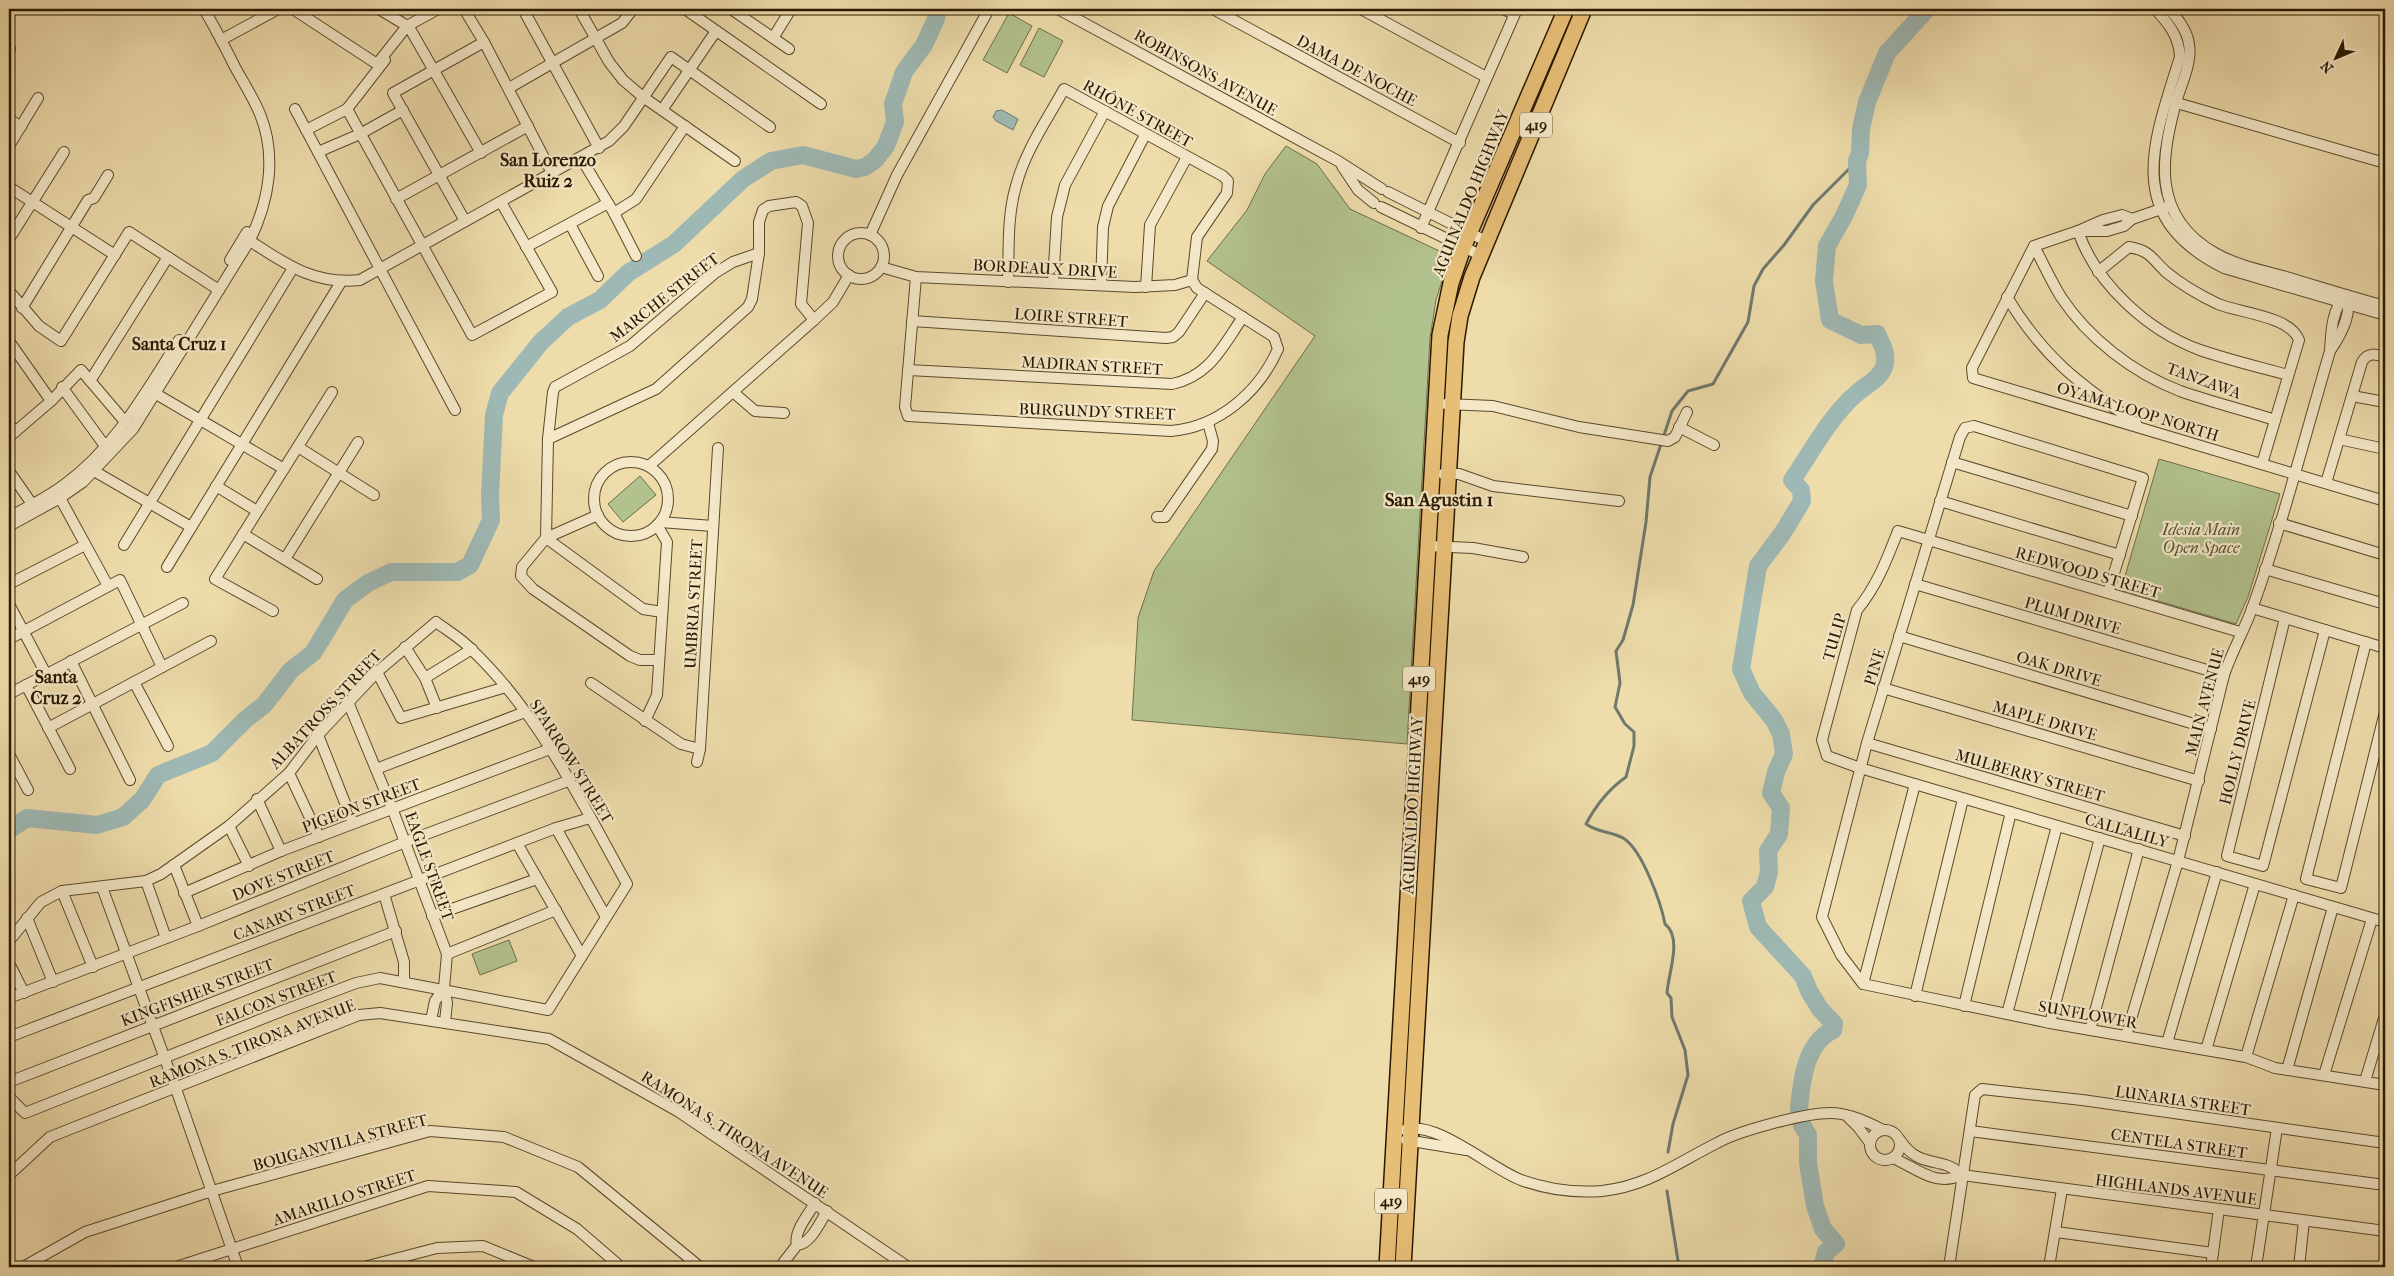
<svg xmlns="http://www.w3.org/2000/svg" width="2394" height="1276" font-family="'IM FELL French Canon',serif">
  <rect width="100%" height="100%" fill="#eedcab"/>
  <filter id="stains"><feTurbulence type="fractalNoise" baseFrequency=".004" numOctaves="4"/><feColorMatrix values="0 0 0 0 .2 0 0 0 0 .09 0 0 0 0 .02 0 0 0 .5 -.17"/></filter>
  <radialGradient id="worn" r=".72"><stop offset=".6" stop-color="#630" stop-opacity="0"/><stop offset="1" stop-color="#630" stop-opacity=".3"/></radialGradient>
  <g fill="#b2c28e" stroke="#6e6d47">
    <path d="M1009,13L1032,26L1007,73L983,60Z"/>
    <path d="M1039,28L1063,41L1044,77L1020,65Z"/>
    <path d="M1286,146L1317,164L1350,209L1450,256L1436,300L1430,338L1407,744L1132,720L1138,618L1154,571L1315,336L1207,261L1247,210L1265,174Z"/>
    <path d="M2159,459L2280,494L2248,597L2236,624L2121,590Z"/>
    <path d="M640,476L656,495L623,522L608,504Z"/>
    <path d="M509,940L517,961L480,975L472,954Z"/>
  </g>
  <path fill="#9eb9b5" stroke="#6f796d" d="M1002,110L1018,119L1013,130L996,121L993,117L996,111Z"/>
  <g fill="none" stroke-linecap="round" stroke-linejoin="round">
    <g stroke="#6f796d" stroke-width="3">
      <path d="M1668,1152L1673,1124L1688,1075L1685,1050L1672,1017L1671,998L1667,993C1668,974 1683,938 1665,924C1661,903 1642,849 1623,838C1610,831 1599,833 1586,824C1596,805 1609,789 1626,777L1634,746V732L1625,724L1615,707L1620,683L1616,651L1623,640L1633,605L1646,522L1650,477L1672,411L1688,391L1713,384L1748,322L1754,286L1763,269L1784,245L1813,205L1857,161"/>
      <path d="M1667,1191L1679,1267"/>
    </g>
    <g stroke="#9eb9b5" stroke-width="18">
      <path d="M9,830L27,818L97,825L123,817L142,800L158,775L212,753L246,719L264,705L291,670L313,653L345,600L368,583L391,572H457L470,565L491,520L490,495L494,415L500,393L541,342L568,317L600,300L628,273L674,244L743,179L771,161L803,155L856,169L865,167L875,160L886,146L895,122L893,104L904,72L924,45L936,19L938,9"/>
      <path d="M1799,1110C1801,1083 1805,1043 1833,1030L1834,1024L1820,1009L1809,991L1803,976L1758,927L1751,901L1765,887L1769,872L1768,851L1779,834L1781,808L1771,793L1776,772L1784,754L1781,734L1774,720L1752,693L1741,669L1758,566L1782,534L1802,501L1801,490L1792,480C1812,451 1830,416 1857,393C1866,385 1880,379 1884,367C1888,355 1882,344 1877,334L1861,335L1830,320L1824,281L1827,246L1844,216L1858,185L1857,161L1860,153L1861,129L1867,102L1887,53L1927,9"/>
      <path d="M1802,1125L1808,1135V1163L1815,1206L1823,1229L1836,1244L1826,1252L1822,1267"/>
    </g>
    <defs>
      <g id="minor">
        <path d="M293,9L377,64L407,26L438,9"/>
        <path d="M379,9L409,27L481,153"/>
        <path d="M464,9L484,42L552,173"/>
        <path d="M523,9L599,148"/>
        <path d="M579,9L609,62L623,80L643,97L735,161"/>
        <path d="M685,9L821,104"/>
        <path d="M731,9L789,49"/>
        <path d="M1058,9L1338,161L1382,189"/>
        <path d="M1213,9L1460,143"/>
        <path d="M1361,9L1486,77"/>
        <path d="M1503,9L1514,14"/>
        <path d="M2155,9C2169,24 2179,36 2180,57C2153,143 2122,217 2224,268L2385,315"/>
        <path d="M2169,9C2178,19 2187,30 2189,44C2192,61 2183,80 2178,96C2160,156 2151,217 2215,253C2236,265 2260,270 2283,276C2317,286 2351,297 2385,306"/>
        <path d="M773,38L791,9"/>
        <path d="M221,40L278,9"/>
        <path d="M9,51L10,49"/>
        <path d="M509,88L622,23L633,9"/>
        <path d="M2170,101L2385,163"/>
        <path d="M295,109L455,410"/>
        <path d="M347,109L472,335L552,292L501,202"/>
        <path d="M662,110L716,31"/>
        <path d="M9,119L21,127"/>
        <path d="M306,130L347,109L385,60"/>
        <path d="M9,146L38,98"/>
        <path d="M318,152L360,134L403,110"/>
        <path d="M581,158L614,213L636,256"/>
        <path d="M1342,166L1358,190L1374,203"/>
        <path d="M9,187L115,255"/>
        <path d="M1388,192L1486,241"/>
        <path d="M396,199L528,126"/>
        <path d="M1381,207L1480,255"/>
        <path d="M614,213L636,199L685,126"/>
        <path d="M2132,219L2122,215L2103,220L2078,231L2034,246L1972,368L1973,378L2385,501"/>
        <path d="M465,221L393,93L484,42"/>
        <path d="M570,224L598,276"/>
        <path d="M1421,228L1517,9"/>
        <path d="M2078,231C2096,284 2148,331 2200,350C2229,360 2259,367 2288,375"/>
        <path d="M2084,231H2107L2124,226L2132,219L2167,207"/>
        <circle cx="861" cy="256" r="23"/>
        <path d="M870,235L897,175L989,9"/>
        <path d="M244,237C283,262 311,285 360,280L609,141L624,126L671,57L770,127"/>
        <path d="M9,239L64,152"/>
        <path d="M2034,246C2043,263 2051,281 2061,297C2088,338 2133,373 2180,391C2211,402 2244,410 2275,420"/>
        <path d="M526,247L608,203"/>
        <path d="M230,260L247,232"/>
        <path d="M881,267L916,277L1135,287L1175,285L1192,280"/>
        <path d="M2098,272L2129,247C2151,251 2151,258 2166,272C2182,285 2199,295 2218,304C2240,313 2290,316 2299,340L2262,464"/>
        <path d="M916,277L905,407L908,416L1171,431C1219,427 1259,392 1278,349L1274,337L1197,288L1192,280"/>
        <path d="M1008,282C1009,250 1007,216 1016,186C1025,151 1047,120 1064,89L1223,176L1228,181L1227,193L1197,237L1192,280"/>
        <path d="M1053,282L1057,217L1065,185L1105,111"/>
        <path d="M1101,285L1103,227L1108,206L1145,135"/>
        <path d="M1146,287L1150,225L1187,157"/>
        <path d="M9,291L39,326L61,341L129,232L219,290"/>
        <path d="M2007,297C2044,358 2078,383 2136,423"/>
        <path d="M22,308L88,200L94,198L108,175"/>
        <path d="M912,321L1166,338L1173,337L1179,332L1205,293"/>
        <path d="M9,341L51,401"/>
        <path d="M2330,351C2339,338 2352,315 2347,298"/>
        <path d="M908,370L1172,384C1210,376 1222,347 1243,317"/>
        <path d="M90,381L168,257"/>
        <path d="M62,387L105,446"/>
        <path d="M151,391L284,469"/>
        <path d="M733,392L755,411L784,413"/>
        <path d="M2352,396L2385,402"/>
        <path d="M1446,404L1493,406L1579,427L1668,441L1675,437L1687,412"/>
        <path d="M9,424L15,432"/>
        <path d="M1679,427L1714,445"/>
        <path d="M9,437L51,401L81,370L126,423"/>
        <path d="M548,439L656,389L748,307L752,299L759,253V222L763,210L769,206L796,202L802,206L808,223L801,304L814,320"/>
        <path d="M2339,439L2385,449"/>
        <path d="M298,447L374,495"/>
        <circle cx="631" cy="499" r="37"/>
        <path d="M1952,462L2132,516"/>
        <path d="M649,466L814,320L833,302L849,275"/>
        <path d="M9,471L32,504"/>
        <path d="M94,471L191,527"/>
        <path d="M1443,474H1459L1493,486L1619,501"/>
        <path d="M2326,483L2362,362C2368,352 2375,354 2385,357"/>
        <path d="M216,486L257,511"/>
        <path d="M60,498L108,586"/>
        <path d="M1940,501L2120,555"/>
        <path d="M598,515L546,538L522,567L521,576L533,589L630,656L640,660H659"/>
        <path d="M9,517C28,507 48,497 65,484C116,447 146,391 179,340"/>
        <path d="M1157,517H1165L1212,449L1213,441L1208,423"/>
        <path d="M660,522L713,526"/>
        <path d="M2279,523L2385,555"/>
        <path d="M9,526L60,498L83,482L133,429L250,240C269,201 277,156 260,114C253,97 243,82 235,67C225,47 215,28 204,9"/>
        <path d="M243,534L317,579"/>
        <path d="M546,538L548,439L553,392L555,387L630,346L715,273L733,262L759,253"/>
        <path d="M546,538L643,609L662,612"/>
        <path d="M124,545L293,268"/>
        <path d="M1427,546L1473,548L1523,557"/>
        <path d="M285,559L358,442"/>
        <path d="M167,567L341,282"/>
        <path d="M2265,569L2385,604"/>
        <path d="M9,584L85,545"/>
        <path d="M1915,584L2224,675"/>
        <path d="M2108,593L2143,478L1974,426L1965,428L1960,437L1867,743L1822,917L1841,955L1863,984L2050,1023L2246,1057L2275,1068L2385,1085"/>
        <path d="M9,604L46,674"/>
        <path d="M2252,608L2385,648"/>
        <path d="M273,611L215,579L332,392"/>
        <path d="M2285,618L2227,856L2263,866L2325,630"/>
        <path d="M2240,632L1898,531C1887,559 1877,586 1857,610L1822,740L1827,756L1860,768L2385,922"/>
        <path d="M1899,636L2211,729"/>
        <path d="M9,639L120,580L162,667"/>
        <path d="M2366,642L2306,879L2341,888L2385,712"/>
        <path d="M405,647L425,678L437,708"/>
        <path d="M71,661L130,780"/>
        <path d="M377,672L401,718L506,687"/>
        <path d="M425,678L472,649"/>
        <path d="M134,682L168,746"/>
        <path d="M591,683L681,744L700,749"/>
        <path d="M26,685L70,769"/>
        <path d="M1883,688L2199,781"/>
        <path d="M9,694L183,603"/>
        <path d="M348,702L392,808L447,954L444,988L447,1003L445,1022"/>
        <path d="M645,721L657,695L667,542L657,525"/>
        <path d="M48,728L211,641"/>
        <path d="M318,735L353,823"/>
        <path d="M1867,743L2185,836"/>
        <path d="M9,754L28,790"/>
        <path d="M697,762L700,749L718,448"/>
        <path d="M376,769L525,712"/>
        <path d="M289,773L319,837"/>
        <path d="M257,799L281,851"/>
        <path d="M229,826L249,866"/>
        <path d="M556,828L606,917"/>
        <path d="M518,845L582,956"/>
        <path d="M174,865L198,926"/>
        <path d="M146,881L166,938"/>
        <path d="M102,887L176,1089L238,1267"/>
        <path d="M62,891L93,967"/>
        <path d="M2385,892V894"/>
        <path d="M184,893L281,851L550,749"/>
        <path d="M384,894L404,962V981"/>
        <path d="M432,916L537,879"/>
        <path d="M27,918L53,982"/>
        <path d="M9,941L41,902L62,891L146,881L161,874L229,826L289,773L318,735L377,672L436,622C448,631 462,639 472,650C540,715 582,803 627,884L548,1010L380,978L356,983L282,1011L25,1113L9,1097"/>
        <path d="M447,954L556,910"/>
        <path d="M9,963L24,993"/>
        <path d="M1863,984L1915,784"/>
        <path d="M1915,996L1963,799"/>
        <path d="M9,998L198,926L405,842L568,781"/>
        <path d="M1964,1006L2011,812"/>
        <path d="M2007,1014L2057,826"/>
        <path d="M431,1020L435,1001L444,988"/>
        <path d="M2050,1023L2100,838"/>
        <path d="M2090,1030L2139,849"/>
        <path d="M2126,1036L2178,861L2224,675C2232,651 2245,629 2253,606C2283,523 2305,436 2330,351C2331,332 2332,308 2346,295"/>
        <path d="M9,1037L556,828L590,818"/>
        <path d="M2167,1043L2217,872"/>
        <path d="M2206,1050L2255,884"/>
        <path d="M2246,1057L2294,895"/>
        <path d="M2287,1070L2333,907"/>
        <path d="M2324,1075L2372,919"/>
        <path d="M2365,1081L2385,1015"/>
        <path d="M9,1082L396,931"/>
        <path d="M1848,1117L1858,1127L1870,1143"/>
        <circle cx="1885" cy="1145" r="15"/>
        <path d="M1405,1130C1435,1119 1490,1168 1521,1180C1546,1189 1575,1193 1602,1191C1648,1186 1677,1163 1717,1143C1738,1131 1805,1113 1830,1113C1849,1113 1867,1122 1883,1130"/>
        <path d="M1970,1131L2385,1185"/>
        <path d="M1406,1140L1466,1150"/>
        <path d="M1900,1140C1921,1171 1940,1154 1962,1175"/>
        <path d="M1893,1158C1918,1169 1935,1187 1962,1175L2385,1231"/>
        <path d="M9,1175L50,1137L359,1015L380,1013L549,1039L679,1112L908,1267"/>
        <path d="M2056,1232L2213,1253"/>
        <path d="M797,1245C793,1232 809,1214 815,1203"/>
        <path d="M23,1267L85,1232L212,1191L430,1131L504,1137L578,1167L700,1267"/>
        <path d="M176,1267L428,1186L516,1192L577,1229L621,1267"/>
        <path d="M364,1267L437,1248L483,1246L534,1267"/>
        <path d="M780,1267L797,1245C811,1244 820,1222 827,1211"/>
        <path d="M1949,1267L1975,1095L1982,1089L2082,1100L2385,1143"/>
        <path d="M2049,1267L2062,1189"/>
        <path d="M2211,1267L2219,1209"/>
        <path d="M2256,1267L2277,1128"/>
        <path d="M2299,1267L2304,1221"/>
      </g>
      <g id="highway">
        <path d="M1387,1267L1440,335L1451,283L1463,248L1566,9"/>
        <path d="M1403,1267L1456,342L1460,316L1472,277L1584,9"/>
      </g>
    </defs>
    <use href="#minor" stroke="#5a492b" stroke-width="12"/>
    <use href="#highway" stroke="#291800" stroke-width="18"/>
    <use href="#minor" stroke="#f4e8c8" stroke-width="10"/>
    <use href="#highway" stroke="#e7be76" stroke-width="15"/>
  </g>
  <g text-anchor="middle" stroke-width="4.5" stroke-linejoin="round" paint-order="stroke">
    <g fill="#f4e8c8" stroke="#66563c" stroke-width="1">
      <rect x="1520" y="112.5" width="32" height="25" rx="4"/>
      <rect x="1403" y="666.5" width="32" height="25" rx="4"/>
      <rect x="1375" y="1188.5" width="32" height="25" rx="4"/>
    </g>
    <g font-size="15" font-weight="bold" fill="#291800">
      <text x="1536" y="130">419</text>
      <text x="1419" y="684">419</text>
      <text x="1391" y="1206">419</text>
    </g>
    <g font-size="16" fill="#291800" stroke="#f4e8c8">
      <text transform="translate(1357 70) rotate(28)" y="6">DAMA DE NOCHE</text>
      <text transform="translate(1206 72) rotate(29)" y="6">ROBINSONS AVENUE</text>
      <text transform="translate(1138 113) rotate(29)" y="6">RHÔNE STREET</text>
      <text transform="translate(1470 193) rotate(-68)" y="6">AGUINALDO HIGHWAY</text>
      <text transform="translate(1045 268) rotate(3)" y="6">BORDEAUX DRIVE</text>
      <text transform="translate(664 297) rotate(-38)" y="6">MARCHE STREET</text>
      <text transform="translate(1071 317) rotate(4)" y="6">LOIRE STREET</text>
      <text transform="translate(1092 365) rotate(3)" y="6">MADIRAN STREET</text>
      <text transform="translate(2204 380) rotate(20)" y="6">TANZAWA</text>
      <text transform="translate(1097 411) rotate(2)" y="6">BURGUNDY STREET</text>
      <text transform="translate(2138 411) rotate(17)" y="6">OYAMA LOOP NORTH</text>
      <text transform="translate(2088 572) rotate(16)" y="6">REDWOOD STREET</text>
      <text transform="translate(693 604) rotate(-87)" y="6">UMBRIA STREET</text>
      <text transform="translate(2073 615) rotate(16)" y="6">PLUM DRIVE</text>
      <text transform="translate(1834 637) rotate(-74)" y="6">TULIP</text>
      <text transform="translate(1874 667) rotate(-73)" y="6">PINE</text>
      <text transform="translate(2059 668) rotate(17)" y="6">OAK DRIVE</text>
      <text transform="translate(2204 702) rotate(-75)" y="6">MAIN AVENUE</text>
      <text transform="translate(325 709) rotate(-47)" y="6">ALBATROSS STREET</text>
      <text transform="translate(2045 720) rotate(16)" y="6">MAPLE DRIVE</text>
      <text transform="translate(2237 752) rotate(-76)" y="6">HOLLY DRIVE</text>
      <text transform="translate(572 761) rotate(58)" y="6">SPARROW STREET</text>
      <text transform="translate(2030 775) rotate(16)" y="6">MULBERRY STREET</text>
      <text transform="translate(361 805) rotate(-21)" y="6">PIGEON STREET</text>
      <text transform="translate(1412 805) rotate(-87)" y="6">AGUINALDO HIGHWAY</text>
      <text transform="translate(2127 830) rotate(16)" y="6">CALLALILY</text>
      <text transform="translate(430 866) rotate(70)" y="6">EAGLE STREET</text>
      <text transform="translate(283 875) rotate(-22)" y="6">DOVE STREET</text>
      <text transform="translate(294 912) rotate(-21)" y="6">CANARY STREET</text>
      <text transform="translate(197 992) rotate(-21)" y="6">KINGFISHER STREET</text>
      <text transform="translate(276 998) rotate(-21)" y="6">FALCON STREET</text>
      <text transform="translate(2088 1014) rotate(10)" y="6">SUNFLOWER</text>
      <text transform="translate(252 1043) rotate(-21)" y="6">RAMONA S. TIRONA AVENUE</text>
      <text transform="translate(2183 1100) rotate(8)" y="6">LUNARIA STREET</text>
      <text transform="translate(735 1134) rotate(33)" y="6">RAMONA S. TIRONA AVENUE</text>
      <text transform="translate(340 1142) rotate(-15)" y="6">BOUGANVILLA STREET</text>
      <text transform="translate(2179 1143) rotate(8)" y="6">CENTELA STREET</text>
      <text transform="translate(2176 1189) rotate(7)" y="6">HIGHLANDS AVENUE</text>
      <text transform="translate(344 1197) rotate(-18)" y="6">AMARILLO STREET</text>
    </g>
    <g font-size="16" font-style="italic" fill="#524b2b" stroke="#f4e8c8">
      <text x="2201" y="535">Idesia Main<tspan x="2201" dy="18">Open Space</tspan></text>
    </g>
    <g font-size="18" font-weight="bold" fill="#291800" stroke="#f4e8c8">
      <text x="548" y="166">San Lorenzo<tspan x="548" dy="21">Ruiz 2</tspan></text>
      <text x="179" y="350">Santa Cruz 1</text>
      <text x="56" y="683">Santa<tspan x="56" dy="21">Cruz 2</tspan></text>
    </g>
    <g font-size="19" font-weight="bold" fill="#291800" stroke="#f4e8c8">
      <text x="1439" y="506">San Agustin 1</text>
    </g>
  </g>
  <rect width="2394" height="1276" fill="none" stroke="#eedcab" stroke-width="30"/>
  <rect x="10" y="10" width="2374" height="1256" fill="none" stroke="#291800" stroke-width="2.5"/>
  <rect x="15" y="15" width="2364" height="1246" fill="none" stroke="#291800"/>
  <g transform="translate(2336 58) rotate(226)" stroke="#f4e8c8" stroke-width="4" paint-order="stroke">
  <path d="M0-4L9 19L0 12L-9 19Z" fill="#291800"/>
  <text y="-8" font-size="14" font-weight="bold" text-anchor="middle" fill="#291800">N</text>
  </g>
  <rect width="100%" height="100%" filter="url(#stains)"/>
  <rect width="100%" height="100%" fill="url(#worn)"/>
</svg>
